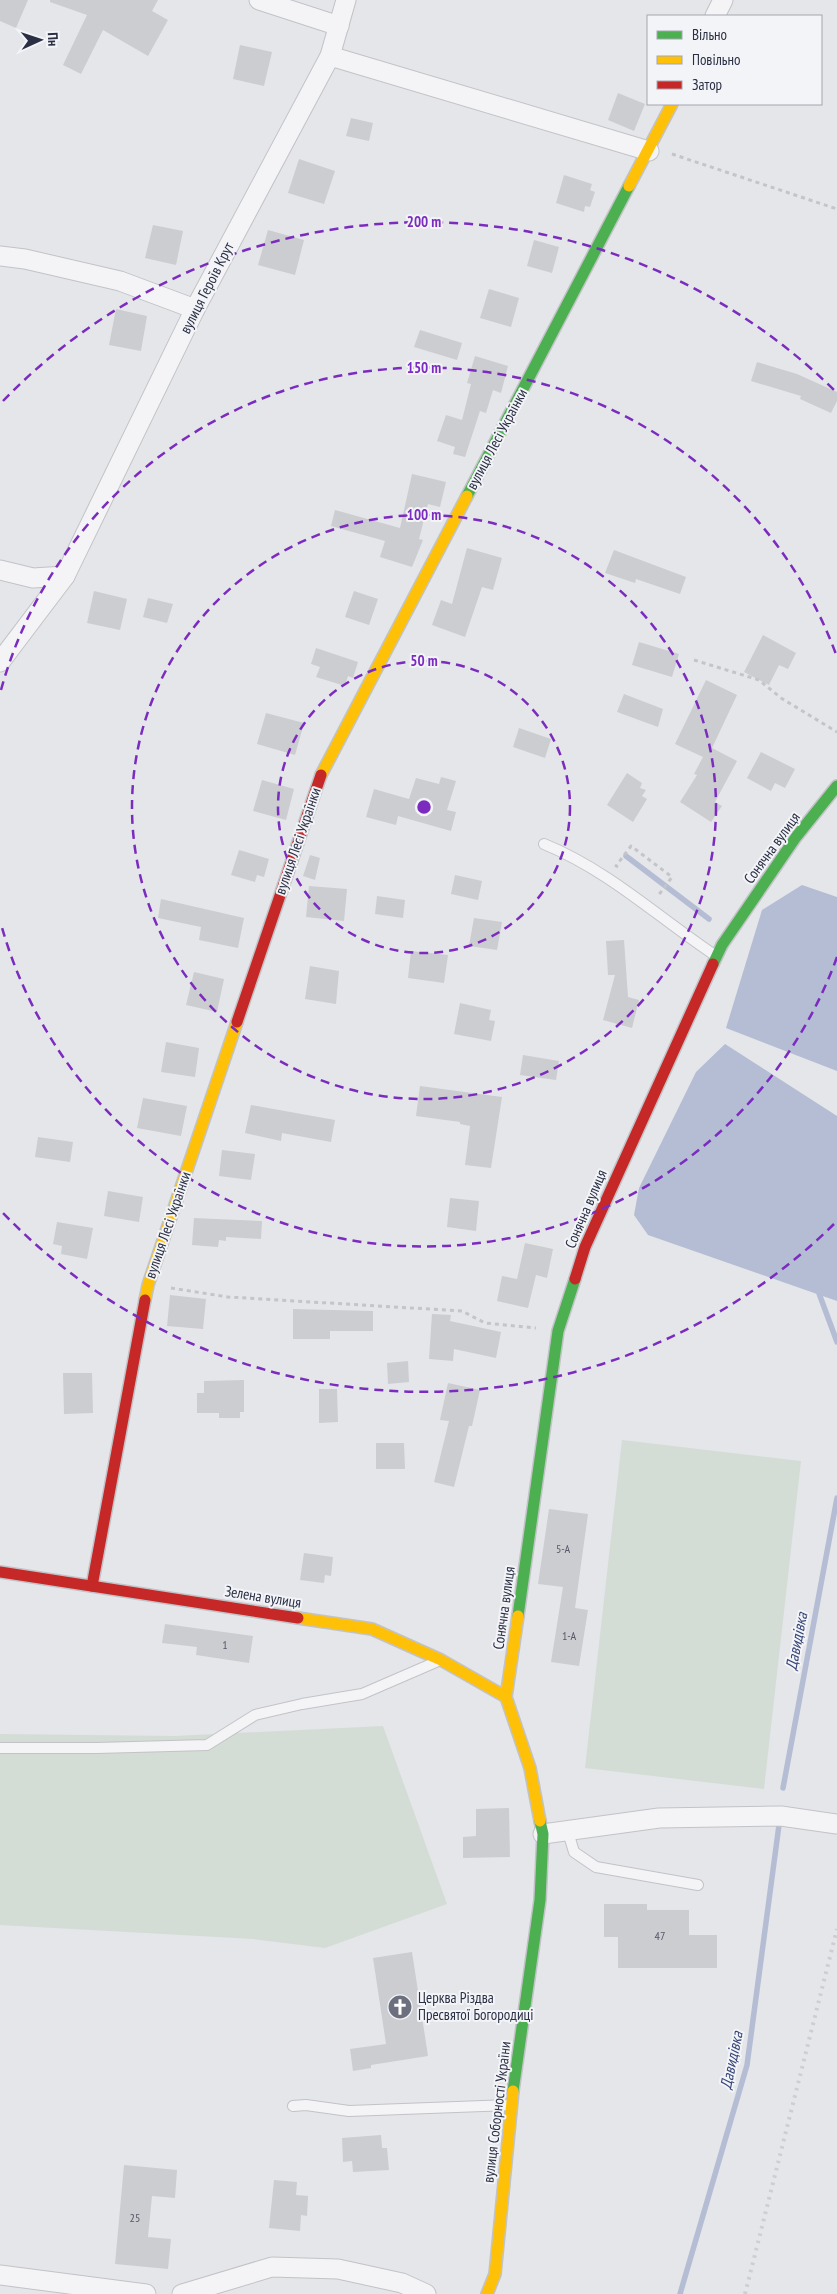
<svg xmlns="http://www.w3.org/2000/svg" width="837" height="2294" font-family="'PT Sans Narrow',sans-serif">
  <rect width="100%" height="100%" fill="#e5e6e9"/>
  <g fill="#d3ddd5">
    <path d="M622,1440L801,1461L764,1789L585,1768Z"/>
    <path d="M383,1726L447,1904L325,1948L253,1939L0,1925V1734L175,1736Z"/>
  </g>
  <g fill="#b4bdd3">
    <path d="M802,885L837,897V1071L726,1028L762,910Z"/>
    <path d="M725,1044L837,1116V1301L648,1235L634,1215L639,1188L696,1072Z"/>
  </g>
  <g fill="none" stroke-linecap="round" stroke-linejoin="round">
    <g stroke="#b4bdd3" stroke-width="5.5">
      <path d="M626,856L709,919"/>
      <path d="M817,1288L837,1342"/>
      <path d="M783,1788L837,1498"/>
      <path d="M680,2294L747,2065L779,1825"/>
    </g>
  </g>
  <g fill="#cccdd1">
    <path d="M0,0H28L16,28L0,21Z"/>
    <path d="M50,0H158L152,11L168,20L148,56L103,30L81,74L63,65L87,15L50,2Z"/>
    <path d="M240,45L272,52L264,86L233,79Z"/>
    <path d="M618,93L645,104L634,131L608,120Z"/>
    <path d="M351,118L373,123L369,141L346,136Z"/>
    <path d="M299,159L335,171L324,204L288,193Z"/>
    <path d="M564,175L592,184L590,190L595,192L590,207L585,206L584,212L556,203Z"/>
    <path d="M153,225L183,231L176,265L145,258Z"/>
    <path d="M268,230L304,240L295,275L258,265Z"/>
    <path d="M534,240L559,247L552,273L527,266Z"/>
    <path d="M489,289L519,298L511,327L480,318Z"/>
    <path d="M116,309L147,316L141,351L109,345Z"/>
    <path d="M420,330L462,343L457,360L414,347Z"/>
    <path d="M475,356L508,366L501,393L493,390L486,413L480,411L465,457L453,454L455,447L437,441L446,415L462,420L471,384L467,383Z"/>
    <path d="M757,362L797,374L837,392V401L831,413L800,399L801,396L751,381Z"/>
    <path d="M412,474L446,482L440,507L428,504L419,539L423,540L412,567L380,557L385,541L331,526L335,510L400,528Z"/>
    <path d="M467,548L502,558L493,590L482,587L465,637L432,625L441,600L452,604Z"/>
    <path d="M614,550L686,577L680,594L636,579L635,583L605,573Z"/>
    <path d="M94,591L127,599L120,630L87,623Z"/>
    <path d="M354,591L378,599L369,625L345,617Z"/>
    <path d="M148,598L173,604L167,623L143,617Z"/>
    <path d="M763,635L796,653L788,669L779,665L769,685L744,672Z"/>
    <path d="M639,642L679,654L672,677L632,665Z"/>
    <path d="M316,648L358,662L353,678L348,676L345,686L316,677L320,667L311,664Z"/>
    <path d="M706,680L737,695L712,748L737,761L715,802L722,806L711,822L680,802L697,775L694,774L703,757L675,744Z"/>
    <path d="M624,694L663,709L658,727L617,712Z"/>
    <path d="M266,713L304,723L295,755L257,744Z"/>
    <path d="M519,728L551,739L545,758L513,747Z"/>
    <path d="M761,752L795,769L785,788L775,783L771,791L747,778Z"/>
    <path d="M627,773L642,783L640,788L646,790L642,796L647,799L633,822L607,805Z"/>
    <path d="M441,777L456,781L447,810L456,812L451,831L398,816L396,825L366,817L374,789L409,799L416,778L439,784Z"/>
    <path d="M262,780L294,789L286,820L253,811Z"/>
    <path d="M239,850L269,859L264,877L257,875L255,882L231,875Z"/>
    <path d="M310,855L320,858L315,880L303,876Z"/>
    <path d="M455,875L482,881L478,900L451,894Z"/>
    <path d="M309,886L347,889L344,921L306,917Z"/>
    <path d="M377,896L405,900L403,918L375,914Z"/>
    <path d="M161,899L244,918L238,948L199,940L201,927L158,918Z"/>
    <path d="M474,918L502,922L497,950L469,946Z"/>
    <path d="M624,940L628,997L639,1000L632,1028L603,1020L615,975H608L606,941Z"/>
    <path d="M411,951L448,955L444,983L408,978Z"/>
    <path d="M310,966L339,971L336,1004L305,999Z"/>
    <path d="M194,972L224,979L217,1012L186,1005Z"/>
    <path d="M460,1003L491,1010L489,1020L495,1021L491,1041L454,1034Z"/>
    <path d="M166,1042L199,1048L195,1077L161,1072Z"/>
    <path d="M523,1055L559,1061L556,1080L520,1075Z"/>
    <path d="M420,1086L502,1097L491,1168L465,1165L470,1126L460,1124V1122L416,1116Z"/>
    <path d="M143,1098L187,1106L181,1136L137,1128Z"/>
    <path d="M251,1105L335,1120L331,1142L282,1133L281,1141L245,1133Z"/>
    <path d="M38,1137L73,1142L70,1162L35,1157Z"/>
    <path d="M222,1150L255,1154L251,1180L219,1176Z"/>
    <path d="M108,1191L143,1197L139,1222L104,1216Z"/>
    <path d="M450,1198L479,1201L476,1231L447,1227Z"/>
    <path d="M194,1218L262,1221L261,1239L226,1237V1241L219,1240L218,1247L192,1245Z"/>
    <path d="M57,1222L93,1228L87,1259L61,1254L62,1246L53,1244Z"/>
    <path d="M525,1243L553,1249L547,1278L536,1275L528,1308L497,1301L502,1276L517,1279Z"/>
    <path d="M170,1295L206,1299L203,1329L167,1326Z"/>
    <path d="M293,1309L373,1311V1331H330V1339H293Z"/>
    <path d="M432,1314L451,1315L450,1321L501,1332L496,1358L454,1349L453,1361L429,1359Z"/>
    <path d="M408,1361L409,1382L388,1384L387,1363Z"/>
    <path d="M63,1373H92L93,1413L64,1414Z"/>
    <path d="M244,1380V1412H240V1418H219V1413H197V1393H204V1381Z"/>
    <path d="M448,1383L480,1390L472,1426H469L454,1487L434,1482L449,1421L440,1420Z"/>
    <path d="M319,1389H337L338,1422L319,1423Z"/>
    <path d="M376,1443H404L405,1469H376Z"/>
    <path d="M549,1509L588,1514L575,1608L588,1610L579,1666L551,1662L563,1587L538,1584Z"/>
    <path d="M304,1553L333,1557L331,1576L325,1575L324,1583L300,1580Z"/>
    <path d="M165,1624L253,1636L249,1663L196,1655L197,1647L162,1643Z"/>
    <path d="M509,1808L510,1857L463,1858V1837L476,1836V1809Z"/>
    <path d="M604,1904H647V1910H689V1935H717V1968H618V1937H604Z"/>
    <path d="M412,1952L428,2056L371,2065V2068L353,2071L350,2049L386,2044L373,1958Z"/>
    <path d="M381,2135L382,2148H387L389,2170L353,2172L352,2161L343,2162L342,2138Z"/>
    <path d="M124,2165L177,2170L175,2198L152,2196L148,2237L171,2239L168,2269L115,2264Z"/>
    <path d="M274,2180L297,2182L296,2195L308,2196L307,2216L301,2215L300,2231L269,2228Z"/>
  </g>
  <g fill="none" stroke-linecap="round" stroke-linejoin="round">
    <defs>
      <g id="lane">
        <path d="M544,844C608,870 659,918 716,956"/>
        <path d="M0,1748H97L207,1745L255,1715L302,1704L362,1694L436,1662"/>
        <path d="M568,1832L574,1852L596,1867L698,1885"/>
        <path d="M293,2106L306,2105L349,2111L510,2105"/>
      </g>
      <g id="street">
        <path d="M259,0L339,26"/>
        <path d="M715,16L723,0"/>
        <path d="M330,56L649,151"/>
        <path d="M0,256L25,259L120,281L195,309"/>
        <path d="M0,570L33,578L65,576L195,309L330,56L346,0"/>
        <path d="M0,662L65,576"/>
        <path d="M543,1834L659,1818L781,1816L837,1824"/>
        <path d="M0,2275L146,2294"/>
        <path d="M182,2294L272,2267L338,2269L402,2283L426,2294"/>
      </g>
      <g id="fast">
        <path d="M467,496L629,186"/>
        <path d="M713,964L722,945L796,837L837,786"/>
        <path d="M518,1616L558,1331L575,1279"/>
        <path d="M513,2091L540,1900L543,1834L540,1821"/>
      </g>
      <g id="slow">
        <path d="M629,186L672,104"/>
        <path d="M321,775L467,496"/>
        <path d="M145,1300L148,1285L237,1022"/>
        <path d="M518,1616L506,1697L530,1768L540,1821"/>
        <path d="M298,1618L372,1629L441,1660L506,1697"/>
        <path d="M487,2294L495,2274L513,2091"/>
      </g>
      <g id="jam">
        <path d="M237,1022L321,775"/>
        <path d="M575,1279L585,1247L713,964"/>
        <path d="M0,1572L298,1618"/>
        <path d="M92,1586L145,1300"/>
      </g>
    </defs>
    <use href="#lane" stroke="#c2c3c7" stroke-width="12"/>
    <use href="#street" stroke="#c2c3c7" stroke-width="21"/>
    <use href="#fast" stroke="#c2c3c7" stroke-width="14"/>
    <use href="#slow" stroke="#c2c3c7" stroke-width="14"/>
    <use href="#jam" stroke="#c2c3c7" stroke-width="14"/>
    <g stroke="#c4c4c9" stroke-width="3" stroke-dasharray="4 4" stroke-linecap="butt">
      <path d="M672,154L837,209"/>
      <path d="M694,660L759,680L781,698L837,732"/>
      <path d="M618,867L616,866L631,846L672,877L658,896"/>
      <path d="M171,1288L228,1297L462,1311L485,1323L536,1328"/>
    </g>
    <use href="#lane" stroke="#f4f4f6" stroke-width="10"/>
    <use href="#street" stroke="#f4f4f6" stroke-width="19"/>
    <use href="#fast" stroke="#4caf50" stroke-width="11"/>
    <use href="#slow" stroke="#ffc107" stroke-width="11"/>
    <use href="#jam" stroke="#c62828" stroke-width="11"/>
    <path stroke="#ceced1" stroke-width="4" stroke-dasharray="2.5 5" stroke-linecap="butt" d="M745,2294L837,1929"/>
  </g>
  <g fill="none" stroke="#7b2cbf" stroke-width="2.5" stroke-dasharray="9 6">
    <circle cx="424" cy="807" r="146"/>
    <circle cx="424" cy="807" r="292"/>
    <path d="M837 957A439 439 0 0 1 1 924M1 690A439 439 0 0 1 837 657"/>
    <path d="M834 1224A585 585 0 0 1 3 1213M3 401A585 585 0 0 1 834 390"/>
  </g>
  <defs>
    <symbol id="church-disc" viewBox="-11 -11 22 22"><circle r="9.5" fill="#6c6f7d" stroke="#f3f4f8"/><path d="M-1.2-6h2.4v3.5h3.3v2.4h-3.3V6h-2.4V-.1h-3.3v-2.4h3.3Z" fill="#fff"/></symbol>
  </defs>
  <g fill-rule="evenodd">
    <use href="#church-disc" x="386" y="1993" width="28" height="28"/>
  </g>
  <g text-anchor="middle" stroke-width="4" stroke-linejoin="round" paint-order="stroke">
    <g font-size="12" fill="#555868">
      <text x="563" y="1553">5-А</text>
      <text x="569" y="1640">1-А</text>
      <text x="225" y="1649">1</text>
      <text x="660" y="1940">47</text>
      <text x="135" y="2222">25</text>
    </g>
    <g font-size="15" fill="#2b2f43" stroke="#f3f4f8">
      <text transform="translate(207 288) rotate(-63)" y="5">вулиця Героїв Крут</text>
      <text transform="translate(497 439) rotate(-62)" y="5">вулиця Лесі Українки</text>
      <text transform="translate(298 841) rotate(-71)" y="5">вулиця Лесі Українки</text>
      <text transform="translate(772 848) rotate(-54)" y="5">Сонячна вулиця</text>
      <text transform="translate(586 1209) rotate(-67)" y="5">Сонячна вулиця</text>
      <text transform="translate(168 1225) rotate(-71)" y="5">вулиця Лесі Українки</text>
      <text transform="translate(263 1597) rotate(9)" y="5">Зелена вулиця</text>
      <text transform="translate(504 1608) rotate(-82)" y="5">Сонячна вулиця</text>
      <text transform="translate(497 2112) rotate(-83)" y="5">вулиця Соборності України</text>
    </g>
    <g font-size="15" fill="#2b2f43" stroke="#f3f4f8" text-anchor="start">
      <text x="418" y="2003">Церква Різдва<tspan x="418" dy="17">Пресвятої Богородиці</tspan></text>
    </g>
    <g font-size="16" font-style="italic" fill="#364576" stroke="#f3f4f8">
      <text transform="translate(796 1641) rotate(-79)" y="6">Давидівка</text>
      <text transform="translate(731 2060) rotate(-78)" y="6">Давидівка</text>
    </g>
  </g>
  <circle cx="424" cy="807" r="8" fill="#7b2cbf" stroke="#f3f4f8" stroke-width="2.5"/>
  <g font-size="15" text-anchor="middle" font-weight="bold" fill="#7b2cbf" stroke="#f3f4f8" stroke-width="4" stroke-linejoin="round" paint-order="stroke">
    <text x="424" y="227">200 m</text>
    <text x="424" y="373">150 m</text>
    <text x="424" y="520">100 m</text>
    <text x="424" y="666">50 m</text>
  </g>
  <rect x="647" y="15" width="175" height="90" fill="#f3f4f8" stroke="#a3a5b0"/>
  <rect x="657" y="31" width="25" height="8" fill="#4caf50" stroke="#a3a5b0"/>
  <text x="692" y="40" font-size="15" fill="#2b2f43">Вільно</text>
  <rect x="657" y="56" width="25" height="8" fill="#ffc107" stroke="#a3a5b0"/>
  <text x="692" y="65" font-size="15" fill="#2b2f43">Повільно</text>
  <rect x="657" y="81" width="25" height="8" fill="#c62828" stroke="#a3a5b0"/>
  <text x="692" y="90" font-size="15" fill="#2b2f43">Затор</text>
  <g transform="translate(40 40) rotate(87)" stroke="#f3f4f8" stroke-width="4" paint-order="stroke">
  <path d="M0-4L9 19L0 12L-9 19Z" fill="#2b2f43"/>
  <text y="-8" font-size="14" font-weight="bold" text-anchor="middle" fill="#2b2f43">Пн</text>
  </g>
</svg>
